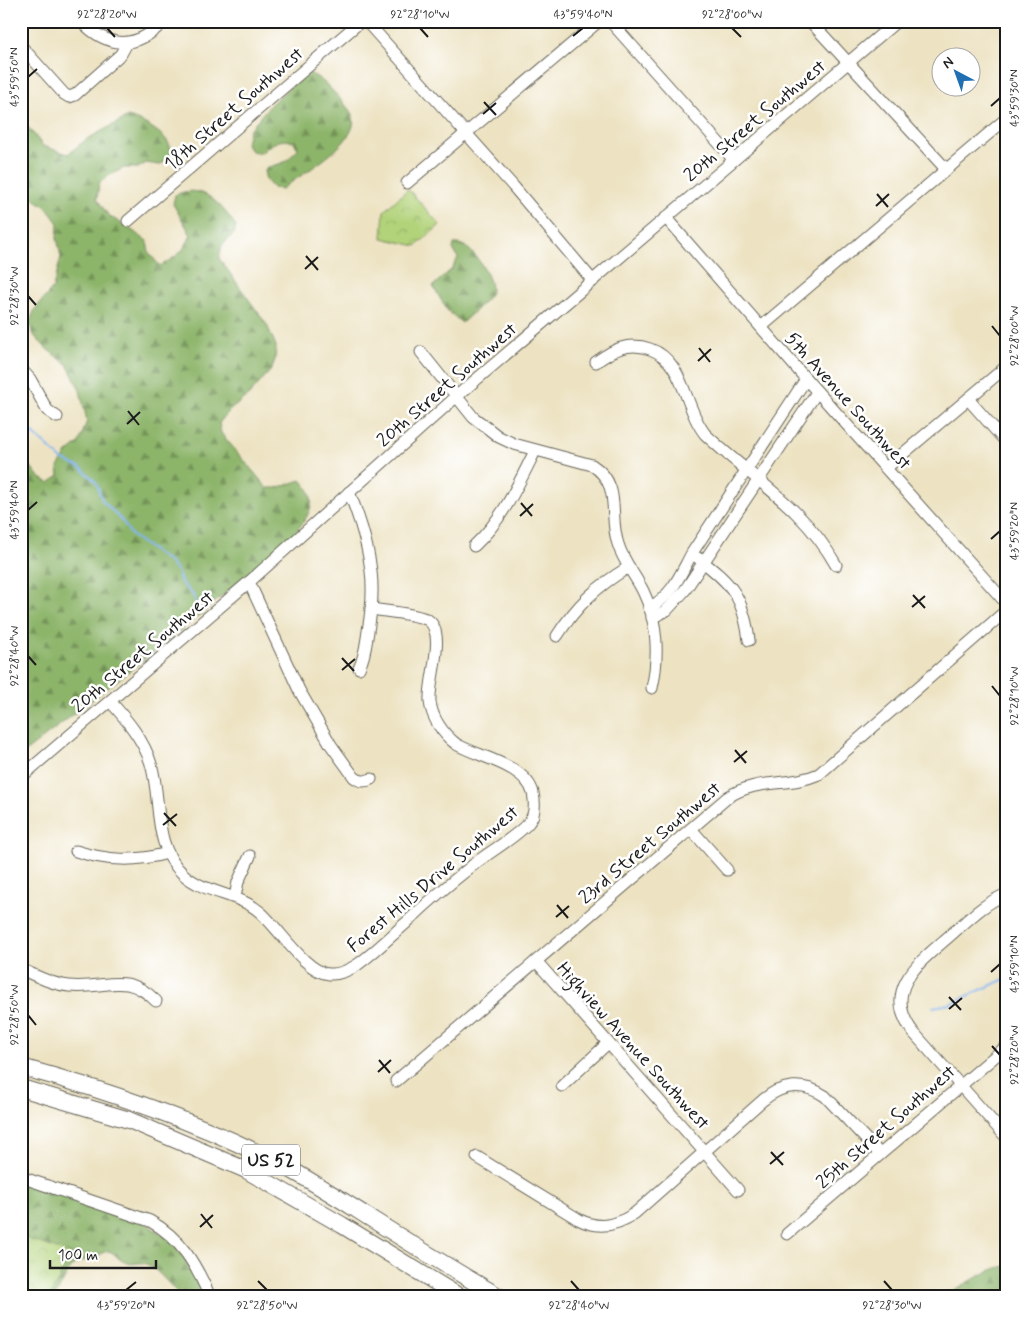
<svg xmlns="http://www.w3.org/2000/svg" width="1028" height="1318" font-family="Mynerve,sans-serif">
  <defs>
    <pattern id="forest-firs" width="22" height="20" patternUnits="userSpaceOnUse" patternTransform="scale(1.25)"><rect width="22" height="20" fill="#8db56a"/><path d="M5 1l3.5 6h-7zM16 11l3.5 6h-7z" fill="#729256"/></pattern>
    <pattern id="park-crowns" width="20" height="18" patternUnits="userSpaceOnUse" patternTransform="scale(1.25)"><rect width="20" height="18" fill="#b2d37a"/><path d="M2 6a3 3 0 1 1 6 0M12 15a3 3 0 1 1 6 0" fill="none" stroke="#98b569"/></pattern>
  </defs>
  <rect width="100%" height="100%" fill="#fff"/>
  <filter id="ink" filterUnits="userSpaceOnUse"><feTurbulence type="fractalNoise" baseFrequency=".02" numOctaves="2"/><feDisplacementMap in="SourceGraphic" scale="10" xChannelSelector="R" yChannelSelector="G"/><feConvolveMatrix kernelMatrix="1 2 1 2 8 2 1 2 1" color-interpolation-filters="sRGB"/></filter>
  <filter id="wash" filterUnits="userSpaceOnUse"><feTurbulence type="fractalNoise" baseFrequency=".0096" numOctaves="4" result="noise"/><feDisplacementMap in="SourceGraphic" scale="20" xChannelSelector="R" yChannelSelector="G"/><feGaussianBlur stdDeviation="1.12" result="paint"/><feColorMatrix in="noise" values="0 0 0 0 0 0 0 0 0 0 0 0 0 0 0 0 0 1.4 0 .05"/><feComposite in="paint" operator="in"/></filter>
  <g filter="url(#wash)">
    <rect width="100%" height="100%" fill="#ede3c3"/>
    <g fill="url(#forest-firs)" stroke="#546843">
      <path d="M309,73C323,79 332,90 342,101C346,106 351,111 353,117C360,143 299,175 282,189L273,188L266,180L264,171C270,165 274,166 282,163C289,160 293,154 298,149L294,142C280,137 271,144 261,153L251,151L246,144L249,130L270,105L300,78Z"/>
      <path d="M128,117C142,121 164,132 170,146C172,149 171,155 171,158L159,165L146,163L138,168H124L110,175L99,183L97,199L108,215L133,231L147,241L149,253L160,266C176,257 184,252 191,235L173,204L175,195C204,182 221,205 236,226L234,234L222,245L219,258L267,325L276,346L275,360L271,370L248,396L230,410L219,423L221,433L267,488H277L301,480C322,501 307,518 292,537L172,638L21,755V454L39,477L49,483L59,476L58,467L67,453L79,443L87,421L80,390L67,364L48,350L35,337L29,324L35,309L53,288L61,257L57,238L58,223L46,207L21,190V118L43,146L68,154L87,139Z"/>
      <path d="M454,244C457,244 460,244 462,245C474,249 496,282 490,294C487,300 468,317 462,323L447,310L433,286L452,269L458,258L453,249Z"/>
      <path d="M21,1172L127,1210L171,1241L185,1258L206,1297H181C174,1289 153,1264 143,1263C138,1262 132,1265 127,1263C112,1258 113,1241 94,1260L78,1261L70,1268L55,1297H21Z"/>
      <path d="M1007,1266V1297H938C960,1290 986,1268 1007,1266Z"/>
    </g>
    <g fill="url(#park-crowns)" stroke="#67784b">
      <path d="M408,189L440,225L416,246L382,238L384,211Z"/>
      <path d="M21,1236L71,1254L50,1297H21Z"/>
    </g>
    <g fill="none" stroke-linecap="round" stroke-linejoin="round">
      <g stroke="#84b6f1" stroke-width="2">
        <path d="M21,419L24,422"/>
        <path d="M32,432L61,459L81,468L96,482L102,500L123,522L131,535L169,562L177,571L181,582L193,595L199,610"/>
        <path d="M933,1007L950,1004L1007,978"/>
      </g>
    </g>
  </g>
  <g filter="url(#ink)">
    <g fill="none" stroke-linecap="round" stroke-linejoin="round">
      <defs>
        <g id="minor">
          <path d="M81,21C108,49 137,50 164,21"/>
          <path d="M366,21L513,186L593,281"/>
          <path d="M610,21L734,160"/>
          <path d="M810,21L946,169"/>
          <path d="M21,46L64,94L69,97L75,95L121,54L127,43"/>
          <path d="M407,183L599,21"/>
          <path d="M666,218L806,379L1007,604"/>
          <path d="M128,221L361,21"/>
          <path d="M761,327L1007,118"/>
          <path d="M421,352L473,417L499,437L514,444L592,465C623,485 608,515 618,544C623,561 635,575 643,591C658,621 659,657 652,688"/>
          <path d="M596,362C613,350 628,341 650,349C685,361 684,408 705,434C752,479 803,506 836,565"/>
          <path d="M21,369L30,379L47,410L57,417"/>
          <path d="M968,399L1007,443"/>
          <path d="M886,468L1007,366"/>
          <path d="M349,492C362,524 373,559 372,593C372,606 370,619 368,631C366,644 365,657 359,668"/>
          <path d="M474,546C503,519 518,485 535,451"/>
          <path d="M698,558C732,584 743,596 749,640"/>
          <path d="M249,582L299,690L331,745L354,777C360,782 365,782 371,779"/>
          <path d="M649,608C673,595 680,575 692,553L806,379"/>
          <path d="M652,618L667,610L685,590L817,392"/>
          <path d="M557,636C577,605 597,586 629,567"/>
          <path d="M110,701C126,719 144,740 151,764C162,800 152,845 183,874C205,894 238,893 260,912C279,928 306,973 329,974C339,975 349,970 357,965C375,952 390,937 406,923C427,903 449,884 472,866C487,853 517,837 529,822C535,815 535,803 533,793C526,765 478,757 456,744C443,734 432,718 430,702C428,681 447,633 428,620C418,614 384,611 371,609"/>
          <path d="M21,777L249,582L457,396L897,21"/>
          <path d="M691,829L727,870"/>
          <path d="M76,851C107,861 135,862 168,853"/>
          <path d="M1007,894C986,902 970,918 954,932C924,959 879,988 913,1032L1007,1138"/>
          <path d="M235,897L238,882L250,856"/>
          <path d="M536,961L738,1190"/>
          <path d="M21,969C36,976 52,984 69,986C105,990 125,970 156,1001"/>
          <path d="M396,1081L728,797C759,777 787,788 819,774L1007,610"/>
          <path d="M562,1086L608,1043"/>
          <path d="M477,1157L578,1219C599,1230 617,1226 635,1213L763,1100C782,1084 804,1082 825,1096L880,1154"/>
          <path d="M21,1177L150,1221C181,1238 196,1265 210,1297"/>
          <path d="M787,1234L1007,1046"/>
        </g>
        <g id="highway">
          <path d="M21,1067C113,1092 202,1123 286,1167C315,1183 343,1201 370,1218C413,1245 456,1272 500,1297"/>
          <path d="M21,1088L129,1120L246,1170L342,1225L460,1297"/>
        </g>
      </defs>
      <use href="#minor" stroke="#656256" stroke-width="13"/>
      <use href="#highway" stroke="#656256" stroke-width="18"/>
      <use href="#minor" stroke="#fff" stroke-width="11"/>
      <use href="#highway" stroke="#fff" stroke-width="16"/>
    </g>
  </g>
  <path fill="none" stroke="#1c1c1c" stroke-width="2" d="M107,28L115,37M420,28L428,37M732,28L741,37M573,36L583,28M28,77L37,69M484,102L496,115M991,106L1000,98M483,114L496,103M877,194L888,207M876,206L889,194M306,256L318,270M305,269L318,257M28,296L36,305M992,326L1000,336M699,348L710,362M698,361L711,349M128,411L139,425M127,424L140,412M521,503L532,516M28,510L37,502M520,516L533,504M991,539L1000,531M913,595L925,608M912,607L925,596M28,656L36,665M342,658L354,671M342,670L355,659M992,686L1000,696M735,750L746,763M734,762L747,751M164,813L176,826M163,825L177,814M557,905L568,918M556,917L569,906M991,972L1000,964M949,997L961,1010M949,1009L962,998M28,1015L36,1025M992,1046L1000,1055M379,1060L390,1073M378,1072L391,1060M771,1152L783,1165M770,1164L784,1152M201,1214L212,1228M200,1227L213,1215M258,1281L267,1290M571,1281L579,1290M884,1281L892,1290M126,1290L136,1282"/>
  <g text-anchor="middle" stroke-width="5" stroke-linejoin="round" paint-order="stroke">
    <rect fill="#fff" stroke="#606060" stroke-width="1" x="242" y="1144.5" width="58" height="31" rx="4"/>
    <g font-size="18" font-weight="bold" fill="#1c1c1c">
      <text x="271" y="1166">US 52</text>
    </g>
    <g font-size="19" fill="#1c1c1c" stroke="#fff">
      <text transform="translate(233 108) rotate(-41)" y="7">18th Street Southwest</text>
      <text transform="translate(754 120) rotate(-40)" y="7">20th Street Southwest</text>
      <text transform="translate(446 384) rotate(-41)" y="7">20th Street Southwest</text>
      <text transform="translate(849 400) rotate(48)" y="7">5th Avenue Southwest</text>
      <text transform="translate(142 651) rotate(-40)" y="7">20th Street Southwest</text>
      <text transform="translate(649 842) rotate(-40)" y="7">23rd Street Southwest</text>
      <text transform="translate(432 878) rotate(-40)" y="7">Forest Hills Drive Southwest</text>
      <text transform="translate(634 1045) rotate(48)" y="7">Highview Avenue Southwest</text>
      <text transform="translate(885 1126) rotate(-41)" y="7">25th Street Southwest</text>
    </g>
  </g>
  <rect width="1028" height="1318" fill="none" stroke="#fff" stroke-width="55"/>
  <g transform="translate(956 72) rotate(319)"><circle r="24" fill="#ffffff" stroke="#a4a4a4"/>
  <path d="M0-4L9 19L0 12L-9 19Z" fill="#1f6fb2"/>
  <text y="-8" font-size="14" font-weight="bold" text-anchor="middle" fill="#1c1c1c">N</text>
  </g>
  <path d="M50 1260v8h106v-8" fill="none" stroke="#1c1c1c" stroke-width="2.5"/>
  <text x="58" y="1260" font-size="15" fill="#1c1c1c" stroke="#ffffff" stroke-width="4" paint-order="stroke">100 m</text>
  <rect x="28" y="28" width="972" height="1262" fill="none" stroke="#1c1c1c" stroke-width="2"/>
  <g font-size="12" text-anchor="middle" fill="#1c1c1c">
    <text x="107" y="18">92°28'20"W</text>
    <text x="420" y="18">92°28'10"W</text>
    <text x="583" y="18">43°59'40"N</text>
    <text x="732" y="18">92°28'00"W</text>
    <text transform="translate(14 77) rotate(-90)" y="4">43°59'50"N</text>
    <text transform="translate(1014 98) rotate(-90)" y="4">43°59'30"N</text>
    <text transform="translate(14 296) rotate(-90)" y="4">92°28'30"W</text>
    <text transform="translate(1014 336) rotate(-90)" y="4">92°28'00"W</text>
    <text transform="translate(14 510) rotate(-90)" y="4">43°59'40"N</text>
    <text transform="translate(1014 531) rotate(-90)" y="4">43°59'20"N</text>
    <text transform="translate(14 656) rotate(-90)" y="4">92°28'40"W</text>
    <text transform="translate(1014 696) rotate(-90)" y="4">92°28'10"W</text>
    <text transform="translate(1014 964) rotate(-90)" y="4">43°59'10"N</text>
    <text transform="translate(14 1015) rotate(-90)" y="4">92°28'50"W</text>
    <text transform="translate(1014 1055) rotate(-90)" y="4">92°28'20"W</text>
    <text x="126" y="1309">43°59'20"N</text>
    <text x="267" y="1309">92°28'50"W</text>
    <text x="579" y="1309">92°28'40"W</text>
    <text x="892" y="1309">92°28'30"W</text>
  </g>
</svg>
